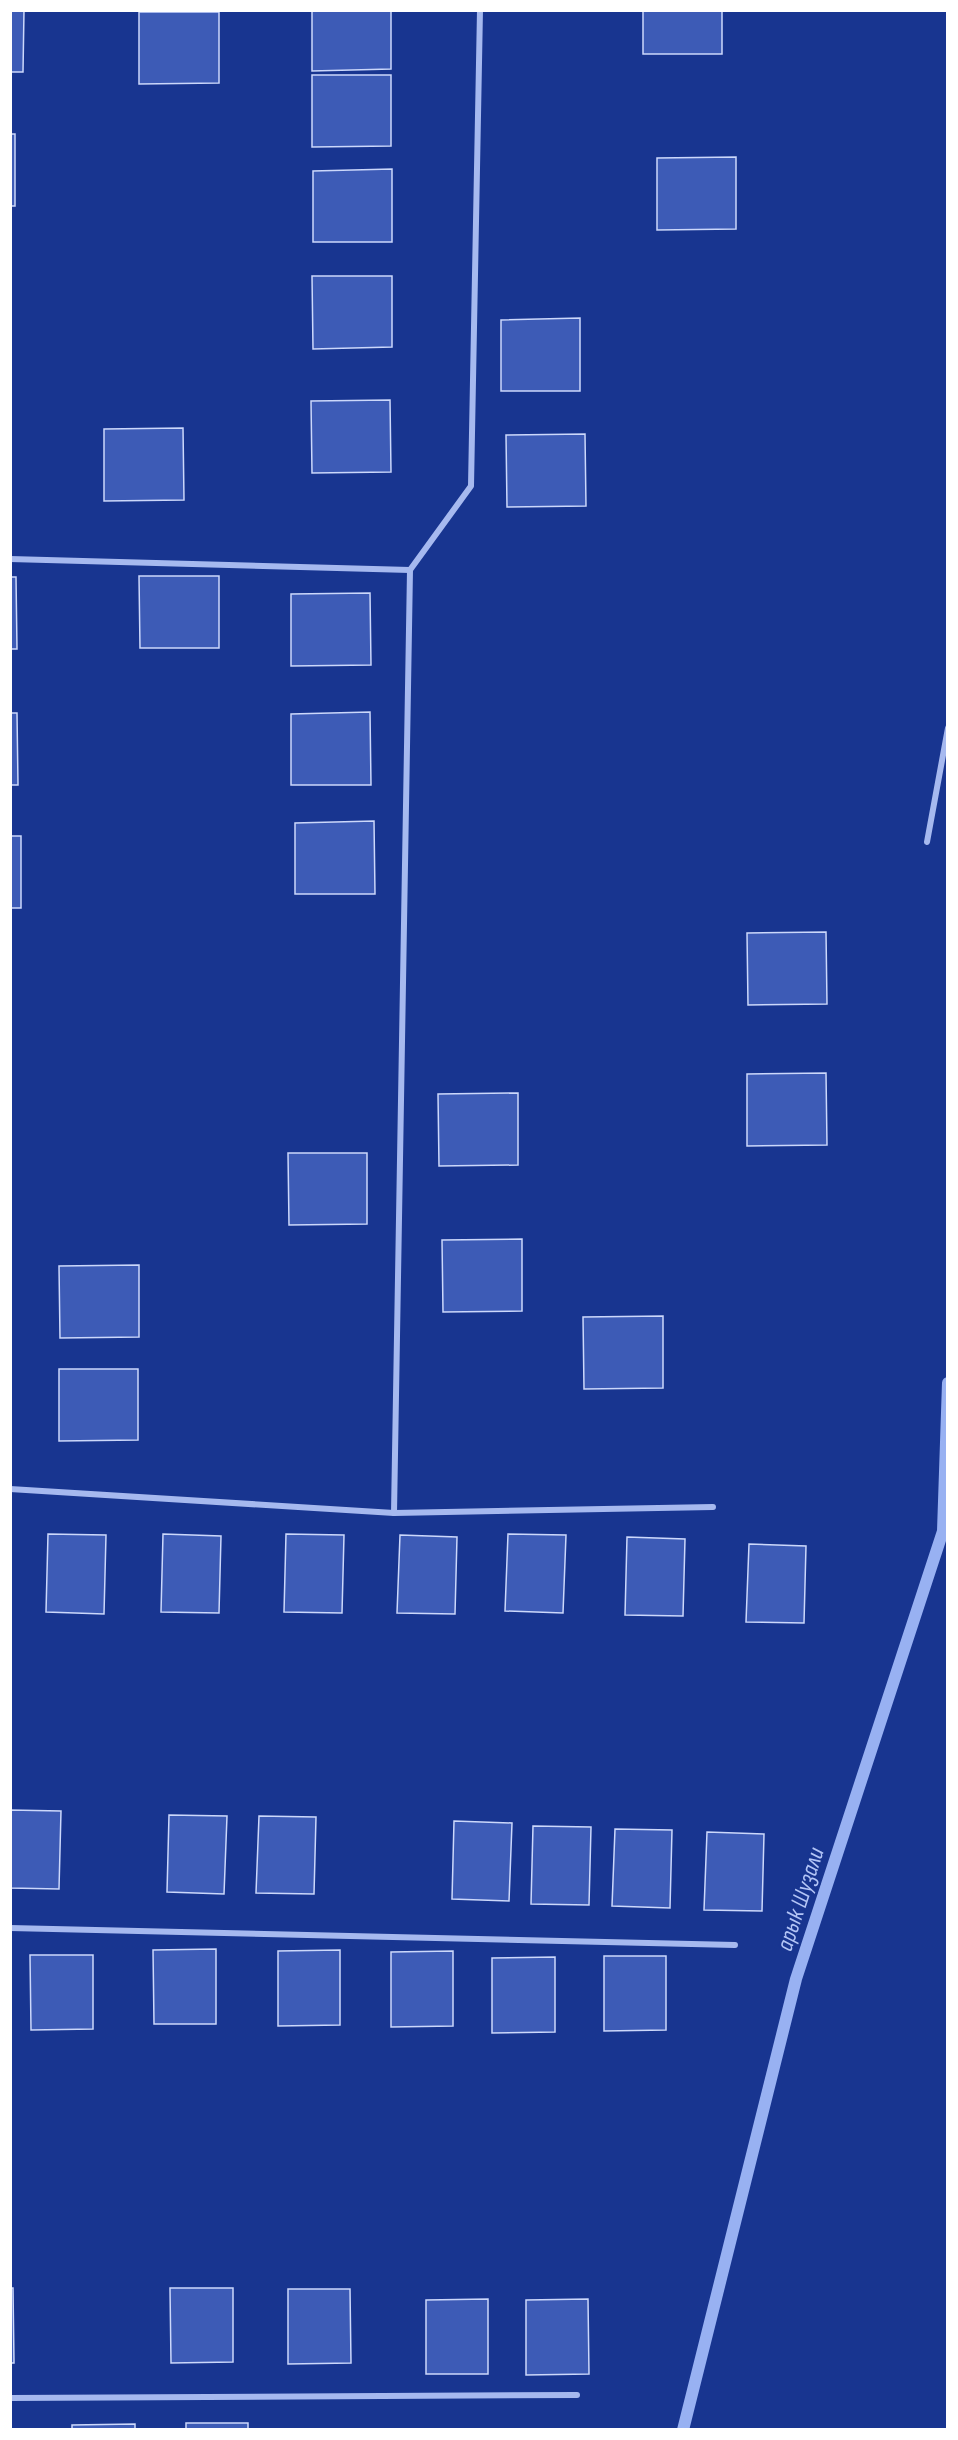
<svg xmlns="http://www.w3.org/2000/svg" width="958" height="2440" font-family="'Sofia Sans Condensed',sans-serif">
  <rect width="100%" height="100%" fill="#183590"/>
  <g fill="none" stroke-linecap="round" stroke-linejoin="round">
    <path stroke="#98b1f2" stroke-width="12" d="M683,2430L796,1979L943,1531L948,1383"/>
  </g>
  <g fill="#3d5bb6" stroke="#ccd8fb" stroke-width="1.5">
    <path d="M10,10H24L23,72H10Z"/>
    <path d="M312,10H391V69L312,71Z"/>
    <rect x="643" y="10" width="79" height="44"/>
    <path d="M139,12H219V83L139,84Z"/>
    <path d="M312,75H391V146L312,147Z"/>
    <rect x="10" y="134" width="5" height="72"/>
    <path d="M736,157V229L657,230V158Z"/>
    <path d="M392,169V242H313V171Z"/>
    <path d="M312,276H392V347L313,349Z"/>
    <path d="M580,318V391H501V320Z"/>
    <path d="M390,400L391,472L312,473L311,401Z"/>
    <path d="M183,428L184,500L104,501V429Z"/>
    <path d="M585,434L586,506L507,507L506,435Z"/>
    <path d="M139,576H219V648H140Z"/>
    <path d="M10,577H16L17,649H10Z"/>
    <path d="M370,593L371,665L291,666V594Z"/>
    <path d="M370,712L371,785H291V714Z"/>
    <path d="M10,713H17L18,785H10Z"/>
    <path d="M374,821L375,894H295V823Z"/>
    <rect x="10" y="836" width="11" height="72"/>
    <path d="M826,932L827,1004L748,1005L747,933Z"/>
    <path d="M826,1073L827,1145L747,1146V1074Z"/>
    <path d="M518,1093V1165L439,1166L438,1094Z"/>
    <path d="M288,1153H367V1224L289,1225Z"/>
    <path d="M522,1239V1311L443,1312L442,1240Z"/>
    <path d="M139,1265V1337L60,1338L59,1266Z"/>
    <path d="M663,1316V1388L584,1389L583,1317Z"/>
    <path d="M59,1369H138V1440L59,1441Z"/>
    <path d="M48,1534L106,1535L104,1614L46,1612Z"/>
    <path d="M163,1534L221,1536L219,1613L161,1612Z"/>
    <path d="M286,1534L344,1535L342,1613L284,1612Z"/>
    <path d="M508,1534L566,1535L563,1613L505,1611Z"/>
    <path d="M400,1535L457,1537L455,1614L397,1613Z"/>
    <path d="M627,1537L685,1539L683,1616L625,1615Z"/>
    <path d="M749,1544L806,1546L804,1623L746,1622Z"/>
    <path d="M10,1810L61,1811L59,1889L10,1888Z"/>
    <path d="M169,1815L227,1816L224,1894L167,1892Z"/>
    <path d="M259,1816L316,1817L314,1894L256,1893Z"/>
    <path d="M454,1821L512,1823L509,1901L452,1899Z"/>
    <path d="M533,1826L591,1827L589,1905L531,1904Z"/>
    <path d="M615,1829L672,1830L670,1908L612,1906Z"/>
    <path d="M707,1832L764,1834L762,1911L704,1910Z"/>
    <path d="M216,1949V2024H154L153,1950Z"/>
    <path d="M340,1950V2025L278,2026V1951Z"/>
    <path d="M453,1951V2026L391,2027V1952Z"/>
    <path d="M30,1955H93V2029L31,2030Z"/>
    <path d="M604,1956H666V2030L604,2031Z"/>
    <path d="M555,1957V2032L492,2033V1958Z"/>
    <path d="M10,2288H13L14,2363H10Z"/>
    <path d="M170,2288H233V2362L171,2363Z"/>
    <path d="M288,2289H350L351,2363L288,2364Z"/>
    <path d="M488,2299V2374H426V2300Z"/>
    <path d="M588,2299L589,2374L526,2375V2300Z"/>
    <rect x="186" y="2423" width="62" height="7"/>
    <path d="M135,2424V2430H72V2425Z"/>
  </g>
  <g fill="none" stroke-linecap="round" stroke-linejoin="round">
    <g stroke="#a6b9ef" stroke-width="6">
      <path d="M10,559L410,570"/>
      <path d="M927,842L948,728"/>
      <path d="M10,1489L394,1513L713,1507"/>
      <path d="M394,1513L410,570L471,486L480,10"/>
      <path d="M10,1928L735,1945"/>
      <path d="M10,2398L577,2395"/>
    </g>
  </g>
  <g text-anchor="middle" stroke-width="4.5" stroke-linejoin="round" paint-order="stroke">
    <g font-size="24" font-style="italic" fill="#b2c4f6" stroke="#183590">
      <text transform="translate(800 1899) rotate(-72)" y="8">арык Шузали</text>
    </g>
  </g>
  <rect width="958" height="2440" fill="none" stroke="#ffffff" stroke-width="24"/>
</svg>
